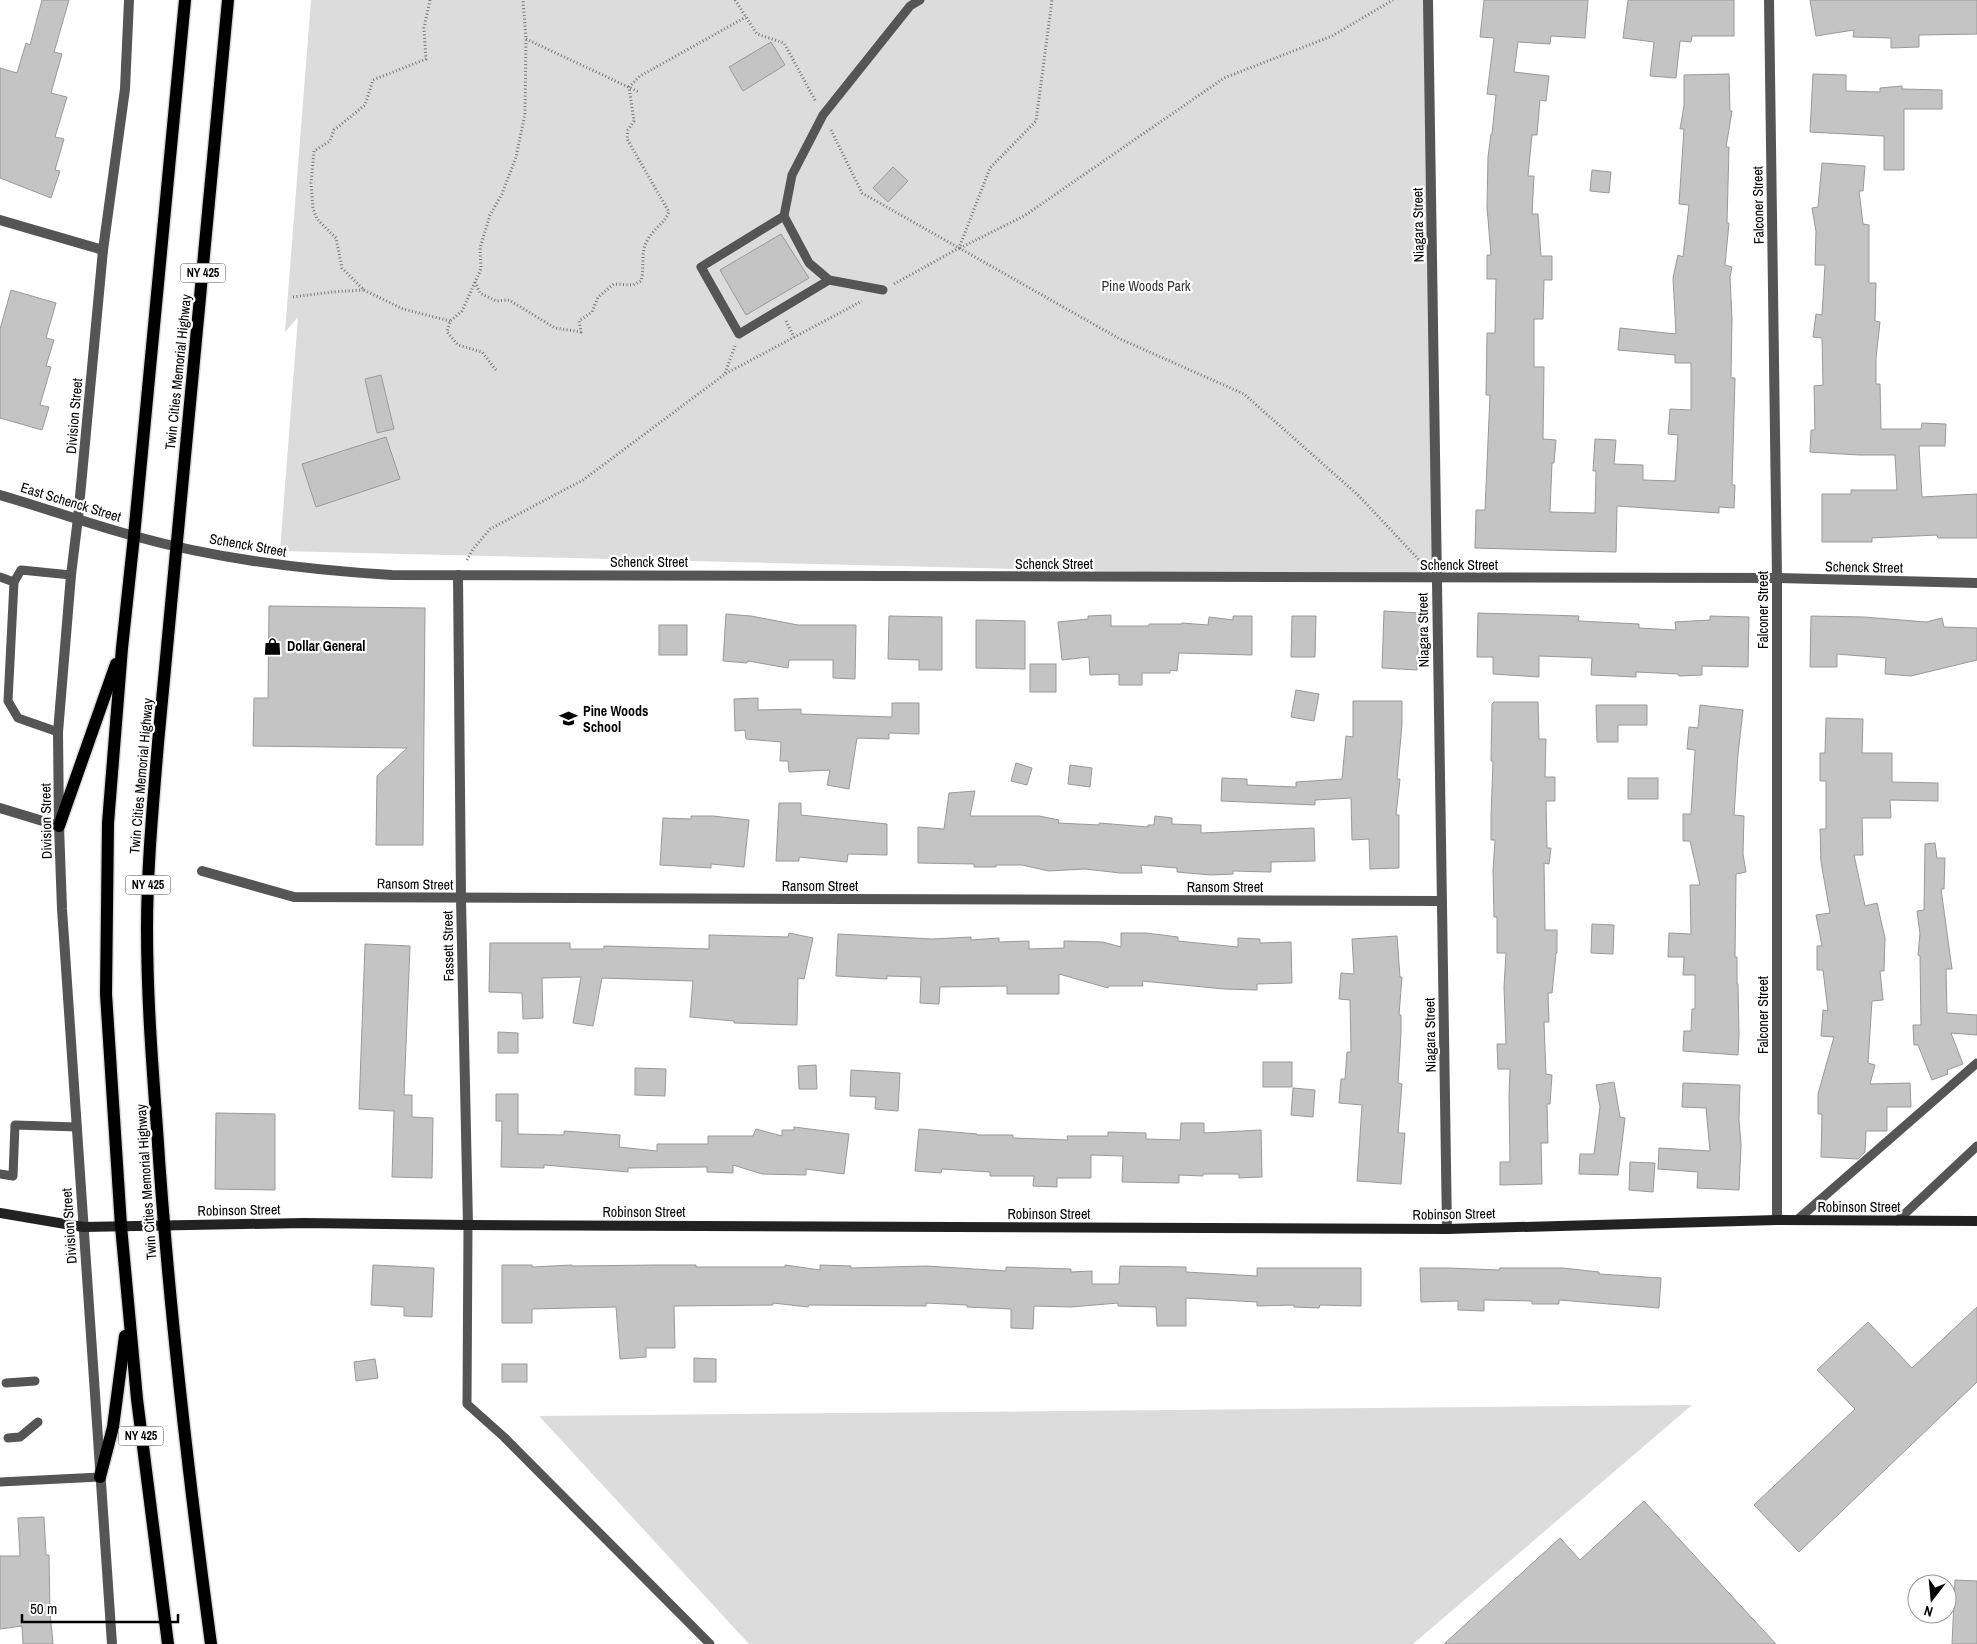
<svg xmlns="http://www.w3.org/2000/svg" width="1977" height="1644" font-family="'Archivo Narrow',sans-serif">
  <rect width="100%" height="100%" fill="#fff"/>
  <g fill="#dcdcdc">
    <path d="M311,0H1428L1436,579L280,551L298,317L285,332Z"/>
    <path d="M1692,1405L1413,1644H749L539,1416Z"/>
  </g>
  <g fill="#c4c4c4" stroke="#999">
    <path d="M42,0H69L54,52L62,54L51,93L67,97L55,137L64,139L55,170L60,171L51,198L0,178V68L17,73L26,43L30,45Z"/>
    <path d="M1484,0H1588L1585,38L1551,36L1550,44L1518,42L1514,72L1549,76L1546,101L1540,100L1537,135H1532L1528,176H1534L1532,214H1538L1541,256H1552V280H1544L1543,319H1534V367H1544L1543,439L1556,440L1554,463H1552L1550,512L1595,513L1596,471H1593L1595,439L1616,440L1614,464L1643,465V480L1675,481L1678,435L1668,434L1670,409L1691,410V363H1675V355L1618,350L1620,328L1676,334L1673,278L1678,255L1683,257L1689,205L1679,204L1684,129H1680L1684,106V75L1729,74L1730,111H1732L1726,147H1729L1727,223H1729L1725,265L1732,267L1730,277L1732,319L1731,378H1735L1732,485H1735L1734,508L1719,507V513L1617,506L1616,552L1475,548L1476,510H1485L1490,395H1486L1487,333H1495L1496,279H1487V255H1491L1487,207L1488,157L1491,134H1492L1496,95L1487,94L1494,38L1480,37Z"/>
    <path d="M1628,0H1734V36H1692L1691,42L1680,41L1676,78L1650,76L1654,42L1623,38Z"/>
    <path d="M1810,0H1977V34L1919,35V47L1891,48V38L1853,37L1854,30L1816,36Z"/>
    <path d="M771,42L785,65L743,91L729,67Z"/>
    <path d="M1813,74L1846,75V91L1880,92V88L1902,86V89L1942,90V109H1904V170H1884V136L1810,132Z"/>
    <path d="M1822,163L1865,166L1863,191H1859L1863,224L1869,225V283H1876L1875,321L1880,322L1876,358V384H1880L1881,429H1921L1922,423L1946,424L1945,446H1919L1922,497L1977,494V538H1938L1937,535L1872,538V542H1822V494H1851V490H1897L1895,455H1859L1810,452L1811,430H1815L1814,386L1823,385L1822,338L1813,337L1816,314L1822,315L1825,265H1815L1816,231L1812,208L1818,207Z"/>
    <path d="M893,167L908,181L888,202L873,188Z"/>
    <path d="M1592,170L1611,172L1609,193L1590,191Z"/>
    <path d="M781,234L809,278L746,315L720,270Z"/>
    <path d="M11,290L56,303L46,338L54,340L46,366L51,367L40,405L49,407L42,430L0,418V329Z"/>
    <path d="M381,375L394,429L377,433L365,379Z"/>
    <path d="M386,437L400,479L316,507L302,464Z"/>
    <path d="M269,606L425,608L423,845H376L377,776L407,748L253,746L254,698H268Z"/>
    <path d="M1384,611L1420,613L1417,670L1382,668Z"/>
    <path d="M1478,613L1579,616L1578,621L1639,624V628L1676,630L1675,622L1710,620V616L1749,617L1748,667L1702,666V675L1679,676L1678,674L1636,672V677L1591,675L1592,658L1539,656V677L1493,674V657H1477Z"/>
    <path d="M726,614L751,616L798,625H856L855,679L833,678V660H789L788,668L748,661L747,663L723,661Z"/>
    <path d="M1111,615V626H1149V624H1182V623L1208,625L1209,617L1233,620V616H1252V655L1179,653L1177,671L1170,670V673H1142V685H1119V674L1090,675L1089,657L1062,660L1058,622L1088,619V616Z"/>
    <path d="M889,616L942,617V670H919V660L888,659Z"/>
    <path d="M1292,616H1316L1315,657H1291Z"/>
    <path d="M1811,616L1864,617L1926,622L1942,618L1944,627L1977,628V660L1911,676L1885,674L1886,658L1837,654V667H1810Z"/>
    <path d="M976,620L1025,621V669L976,668Z"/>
    <rect x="659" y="625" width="28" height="30"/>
    <rect x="1030" y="664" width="26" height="28"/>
    <path d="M1296,690L1319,694L1314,721L1291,717Z"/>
    <path d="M758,698V710L801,709V714L892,717V703H919V734L889,733V739L857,738L849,789L827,785L830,770L789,772L788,761H780L781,742L746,739L745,730L735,731L734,699Z"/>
    <path d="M1353,701H1402V725L1397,779H1400L1396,815H1399V868L1370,869L1369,839L1352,840L1351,798L1315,800V805L1221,801L1222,778L1247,779V785L1296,787V782L1342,779L1346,736L1353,737Z"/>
    <path d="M1494,702H1538L1539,739H1546L1545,777H1555V801H1546L1547,848H1551L1549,864L1544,863L1545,930H1557V953H1556L1552,993H1548L1549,1022H1544L1546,1074L1552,1075L1550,1104H1547L1548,1143H1541L1542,1184L1500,1185V1162H1510L1509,1095L1510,1069H1498L1497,1044H1506L1504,987L1506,953H1497V917H1494L1493,870L1495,840H1491V817L1493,761H1491L1492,704Z"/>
    <path d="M1596,705H1647V725H1618V742H1597Z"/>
    <path d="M1700,705L1743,710L1738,754L1734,815L1744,816L1743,854L1746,872L1736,874L1735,957H1737V984H1738L1739,1034L1738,1055L1683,1051L1684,1031H1691L1692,1009H1695V975H1683L1684,957H1668L1669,933L1691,934L1690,885H1700L1690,841H1683V814H1691L1695,750L1687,749L1689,727L1698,728Z"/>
    <path d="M1826,718L1863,719L1862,753H1892V782L1938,783V801L1890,800L1891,818H1862L1863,855H1854L1865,906L1877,903L1885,938L1884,971H1880L1883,1000L1872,1001L1868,1063L1875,1065L1870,1084L1910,1083L1911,1107H1887V1131H1866L1865,1152L1858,1159L1821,1157L1822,1114H1818V1094L1834,1037L1821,1036L1823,1010L1828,1011L1823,970H1817V946H1822L1816,915L1830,913L1821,862L1820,829H1826V781H1820V753H1825Z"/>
    <path d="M1016,763L1032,768L1027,785L1011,781Z"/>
    <path d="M1070,765L1092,768L1090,787L1068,784Z"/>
    <rect x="1628" y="778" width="30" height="21"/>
    <path d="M975,791L970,816H1039L1059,820L1058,823L1099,825V823L1148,827V825H1154L1155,816L1172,818V824L1201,825V833L1314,828L1315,861L1271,862V872L1233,871V874L1211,875L1177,872V868L1141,865L1142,873H1120L1085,869L1049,871L1022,865H996V867H974V864L918,863V827L944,829L949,793Z"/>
    <path d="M779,803H801V815L887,824V855L848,854L847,862L799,857V861H776Z"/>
    <path d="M691,816H713L749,820L744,867L711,864V868L660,865L663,818L691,819Z"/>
    <path d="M1935,843L1937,858H1945L1944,889H1941L1952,969H1946L1947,1013L1977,1015V1035L1951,1033L1963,1064L1947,1070L1948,1074L1932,1080L1918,1045H1914L1913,1025H1921L1920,956L1918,955L1920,934L1917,911L1924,910L1925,844Z"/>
    <path d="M1592,924L1614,925L1613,954L1591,953Z"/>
    <path d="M789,933L813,938L804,979L798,978L797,1025L734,1023V1021L690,1017L693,981L602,978L593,1026L573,1023L581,977L542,978L543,1018L523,1019L522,993L489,992L490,943H570V949H604V946L709,949V935L788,937Z"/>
    <path d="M1121,933H1146L1178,937V941L1238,947V938L1260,939V943L1291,942L1292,983L1257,984V990L1224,989L1142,981L1143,986H1108V988L1059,974V994H1007V986L940,987L939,1004L920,1003L921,977L887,976V979L836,976L838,934L932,939L971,937V940L999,938V942L1029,941V949L1064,948V941L1103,942L1121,947Z"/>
    <path d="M1397,936L1400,977H1402L1399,1015H1401V1034L1398,1083L1402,1084L1398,1133H1405L1401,1184L1357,1181L1362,1105L1339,1103L1341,1079H1345L1347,1052H1351L1350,1000L1339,999L1341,973L1354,974L1352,939Z"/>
    <path d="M365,944L410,946L404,1095H412V1117L433,1118L432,1178L392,1177L394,1111L359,1109Z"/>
    <path d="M498,1032L518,1033V1053H498Z"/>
    <rect x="1263" y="1062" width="29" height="25"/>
    <path d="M816,1065L817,1089H799L798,1066Z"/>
    <path d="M635,1068L666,1069L665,1096L635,1095Z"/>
    <path d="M851,1070L900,1073L898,1111L875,1109L876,1097L850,1096Z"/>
    <path d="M1614,1082L1620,1117L1625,1118L1618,1175L1579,1174L1580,1154H1594L1600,1107L1596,1085Z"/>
    <path d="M1683,1083L1740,1085L1739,1119L1741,1145L1739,1190L1697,1188L1698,1172L1658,1169L1659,1148L1710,1151L1706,1108L1682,1107Z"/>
    <path d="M1293,1088L1315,1090L1313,1117L1291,1115Z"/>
    <path d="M496,1094H518V1134L564,1135V1131L620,1135L619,1147L657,1151V1144H708V1136H753L756,1129L782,1136V1130H794V1127L849,1134L844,1174L806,1169V1175L762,1174L733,1165V1173L707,1172V1167L628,1168V1172L544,1165V1168L501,1167L502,1121H496Z"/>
    <path d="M216,1113L275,1114V1190L215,1189Z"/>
    <path d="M1181,1123H1204V1133L1261,1130L1262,1177L1239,1178V1174H1203V1176L1179,1175V1183L1122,1182L1123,1156L1091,1155V1178H1057V1187L1033,1186L1034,1176H990V1172L942,1169L941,1173L915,1171L919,1129L977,1134V1135H1013V1138L1068,1140L1067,1136H1108V1132L1146,1133V1139L1180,1140Z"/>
    <path d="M1630,1162L1655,1163L1653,1192L1629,1190Z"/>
    <path d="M373,1265L434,1268L432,1317L404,1316V1307L371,1305Z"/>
    <path d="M502,1265H532V1267L572,1265V1266L656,1265H696V1267H785V1265L820,1270V1265L851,1266V1268L926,1266L1006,1271V1267L1071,1269V1272L1092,1271V1284H1119L1120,1266L1186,1267V1272L1257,1276V1268H1361V1306L1320,1305L1319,1308L1294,1307V1305L1257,1306V1302L1186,1298V1326H1157L1156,1307L1118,1306V1303L1071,1307L1034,1306L1033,1329L1011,1328V1309L967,1307V1305L926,1303V1306L809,1305L808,1307L773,1303V1305L674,1306L675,1348H646V1357L620,1359L616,1307L532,1309V1323H502Z"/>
    <path d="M1420,1268H1448L1499,1270L1500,1268H1563L1599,1272V1274L1661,1278L1659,1308L1559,1300V1304H1532V1301L1484,1300V1311L1458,1310V1301L1421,1302Z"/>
    <path d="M1977,1307V1382L1799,1552L1754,1505L1855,1409L1817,1370L1868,1322L1912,1368Z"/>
    <path d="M694,1358L716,1359V1382H694Z"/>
    <path d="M375,1359L378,1378L356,1381L354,1362Z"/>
    <rect x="502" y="1364" width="25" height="18"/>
    <path d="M1644,1501L1776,1644H1444L1560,1538L1580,1560Z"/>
    <path d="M44,1517L46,1555H49L50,1612L53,1644H23L22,1626L0,1629V1556H20L18,1518Z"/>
    <path d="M1955,1580L1977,1581V1644H1952Z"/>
  </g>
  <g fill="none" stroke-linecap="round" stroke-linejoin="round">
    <defs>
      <g id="primary">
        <path d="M59,826L116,664"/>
        <path d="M100,1477L113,1427L125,1336"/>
        <path d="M168,1644L137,1399L121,1226L106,994L108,823L122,648L134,536L185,0"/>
        <path d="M211,1644C188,1473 168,1301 157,1129C152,1062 147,996 147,929C147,867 153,805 158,743L228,0"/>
      </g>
    </defs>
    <use href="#primary" stroke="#dbdbdb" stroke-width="15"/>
    <g stroke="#777" stroke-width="3" stroke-dasharray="1 2.5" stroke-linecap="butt">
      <path d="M430,0L424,28L426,59L373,80L365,105L334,130L330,141L314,151L311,183L313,209L317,219L336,238L342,268L364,290L403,309L450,321"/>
      <path d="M735,0L757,34L784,43L816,102"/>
      <path d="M526,39L639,92"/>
      <path d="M831,130L862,193L1118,338L1244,394L1358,495L1421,562"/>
      <path d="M960,248L1024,216L1224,78L1332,36L1393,0"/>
      <path d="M475,282L480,293L496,301L509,300L555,328L581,332L579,321L592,312L598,297L614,284L633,285L641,281C645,268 640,253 647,241C653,229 664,224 669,212L627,139L628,130L634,121L629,87L640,76L746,17"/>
      <path d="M894,284L959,248L990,168L1036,121L1052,0"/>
      <path d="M293,297L331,292L364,290"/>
      <path d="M786,321L794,337"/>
      <path d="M496,370L482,352L458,345L447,332L450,321L462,311L481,269L480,248L490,215L502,194L516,157L525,114L526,39L523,0"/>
      <path d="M725,373L735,346"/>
      <path d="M467,560L473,549L490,529L583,480L725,374L862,301"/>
    </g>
    <g stroke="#555" stroke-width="9">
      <path d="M784,216L701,267L739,334L829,280"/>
      <path d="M883,290L829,280L809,263L784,216L792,175L823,115L910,6L920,0"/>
      <path d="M0,577L14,582"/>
      <path d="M58,732L18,718L8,701L14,582L21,570L71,575"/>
      <path d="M0,1174L13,1176L15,1125L77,1127"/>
      <path d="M1797,1220L1977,1063"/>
      <path d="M1897,1221L1977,1146"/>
      <path d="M468,1225L467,1404L504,1437L710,1644"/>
      <path d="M6,1383L35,1381"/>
      <path d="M8,1438L20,1437L38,1422"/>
      <path d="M0,1482L100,1477"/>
    </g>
    <g stroke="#555" stroke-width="10">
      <path d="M1428,0L1447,1229"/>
      <path d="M1769,0L1777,578V1220"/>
      <path d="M0,220L103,250"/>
      <path d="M0,495C45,508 89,524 134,536C217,559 306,570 392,575L1777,578L1977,583"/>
      <path d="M458,575L461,899L468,1225"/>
      <path d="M0,808L59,826"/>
      <path d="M202,871L294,897L1441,901"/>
      <path d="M112,1644L62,909L59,826L58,732L71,575L78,518L103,250L125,89L129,0"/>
    </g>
    <path stroke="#222" stroke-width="10" d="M0,1213L83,1227L304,1223L468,1225L1447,1229L1777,1220L1977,1221"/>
    <use href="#primary" stroke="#000" stroke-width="12"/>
  </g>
  <defs>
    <symbol id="shop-bare" viewBox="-9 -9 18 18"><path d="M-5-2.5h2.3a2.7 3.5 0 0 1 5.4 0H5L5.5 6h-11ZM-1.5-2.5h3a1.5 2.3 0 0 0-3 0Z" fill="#000" stroke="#fff" stroke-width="2.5" paint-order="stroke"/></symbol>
    <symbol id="school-bare" viewBox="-9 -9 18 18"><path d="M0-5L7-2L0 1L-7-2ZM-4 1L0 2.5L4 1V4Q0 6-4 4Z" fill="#000" stroke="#fff" stroke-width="2.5" paint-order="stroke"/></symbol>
  </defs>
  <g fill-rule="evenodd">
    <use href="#shop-bare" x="260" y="634" width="25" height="25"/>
    <use href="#school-bare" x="556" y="706" width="25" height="25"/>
  </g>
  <g text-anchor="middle" stroke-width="4.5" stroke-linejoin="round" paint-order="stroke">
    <g fill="#fff" stroke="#4c4c4c" stroke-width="1">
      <rect x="180.5" y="263.5" width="45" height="19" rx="4"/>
      <rect x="125.5" y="875.5" width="45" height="19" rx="4"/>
      <rect x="118.5" y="1426.5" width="45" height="19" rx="4"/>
    </g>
    <g font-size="12" font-weight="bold" fill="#000">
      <text x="203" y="277">NY 425</text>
      <text x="148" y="889">NY 425</text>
      <text x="141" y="1440">NY 425</text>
    </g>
    <g font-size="14" fill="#000" stroke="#fff">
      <text transform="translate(1758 205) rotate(-91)" y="5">Falconer Street</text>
      <text transform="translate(1418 225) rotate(-91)" y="5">Niagara Street</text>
      <text transform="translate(178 372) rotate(-84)" y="5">Twin Cities Memorial Highway</text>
      <text transform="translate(74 416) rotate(-85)" y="5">Division Street</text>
      <text transform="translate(71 502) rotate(17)" y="5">East Schenck Street</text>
      <text transform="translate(248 545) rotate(10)" y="5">Schenck Street</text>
      <text x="649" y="567">Schenck Street</text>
      <text x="1054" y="569">Schenck Street</text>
      <text x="1459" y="570">Schenck Street</text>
      <text transform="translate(1864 567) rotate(1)" y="5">Schenck Street</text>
      <text transform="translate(1763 610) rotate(-90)" y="5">Falconer Street</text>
      <text transform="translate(1423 630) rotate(-91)" y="5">Niagara Street</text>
      <text transform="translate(141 776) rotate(-85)" y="5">Twin Cities Memorial Highway</text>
      <text transform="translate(46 821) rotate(-91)" y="5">Division Street</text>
      <text transform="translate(415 884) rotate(1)" y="5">Ransom Street</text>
      <text x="820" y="891">Ransom Street</text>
      <text x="1225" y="892">Ransom Street</text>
      <text transform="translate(448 946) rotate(-91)" y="5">Fassett Street</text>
      <text transform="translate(1763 1015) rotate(-90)" y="5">Falconer Street</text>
      <text transform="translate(1430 1035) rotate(-91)" y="5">Niagara Street</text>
      <text transform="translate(146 1182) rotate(-94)" y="5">Twin Cities Memorial Highway</text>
      <text x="1859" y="1212">Robinson Street</text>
      <text transform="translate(239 1210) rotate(-1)" y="5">Robinson Street</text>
      <text x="644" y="1217">Robinson Street</text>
      <text x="1049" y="1219">Robinson Street</text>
      <text transform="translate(1454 1214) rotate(-1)" y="5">Robinson Street</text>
      <text transform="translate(69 1226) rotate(-94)" y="5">Division Street</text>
    </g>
    <g font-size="14" fill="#333" stroke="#fff">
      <text x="1146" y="291">Pine Woods Park</text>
    </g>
    <g font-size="14" font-weight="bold" fill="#000" stroke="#fff" text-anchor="start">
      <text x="287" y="651">Dollar General</text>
      <text x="583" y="716">Pine Woods<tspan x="583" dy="16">School</tspan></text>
    </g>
  </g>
  <g transform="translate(1932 1599) rotate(196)"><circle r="24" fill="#ffffff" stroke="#999999"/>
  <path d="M0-4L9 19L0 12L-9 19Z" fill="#000000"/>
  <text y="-8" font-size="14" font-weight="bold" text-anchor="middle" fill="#000000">N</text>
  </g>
  <path d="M22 1614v8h156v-8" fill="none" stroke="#000000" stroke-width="2.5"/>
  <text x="30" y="1614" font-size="15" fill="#000000" stroke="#ffffff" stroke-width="4" paint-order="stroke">50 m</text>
</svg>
